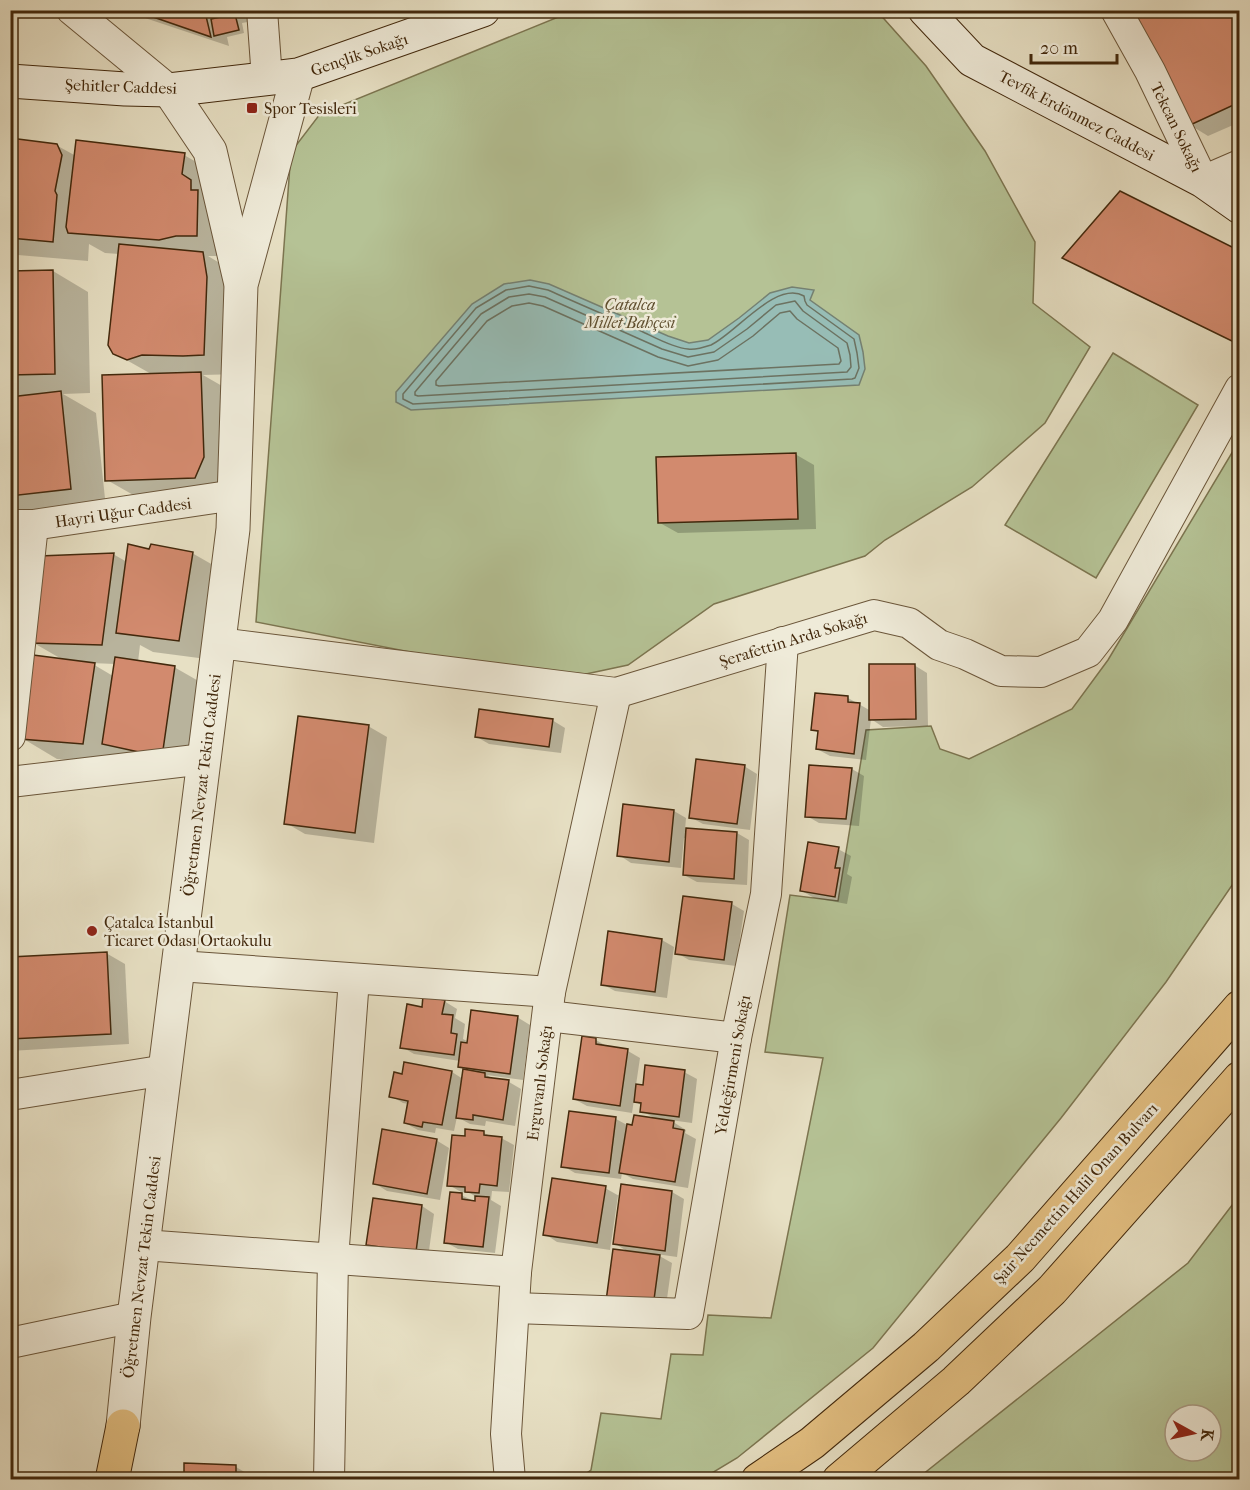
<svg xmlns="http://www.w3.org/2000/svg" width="1250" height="1490" font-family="'IM FELL French Canon',serif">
  <rect width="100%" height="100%" fill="#e7e0c4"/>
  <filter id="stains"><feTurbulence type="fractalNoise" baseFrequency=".00333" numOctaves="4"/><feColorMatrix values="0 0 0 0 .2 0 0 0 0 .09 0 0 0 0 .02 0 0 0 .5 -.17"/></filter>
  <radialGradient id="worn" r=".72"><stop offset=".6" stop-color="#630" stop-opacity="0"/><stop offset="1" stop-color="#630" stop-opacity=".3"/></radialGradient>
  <g fill="#b5c295" stroke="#7c7550" stroke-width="1.5" fill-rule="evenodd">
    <path d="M573,11H877L926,66L985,151L1035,242L1033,303L1090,347L1045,423L972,487L885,540L865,556L714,604L628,665L586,674L487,667L256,622L291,152L320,114Z"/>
    <path d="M1113,353L1198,405L1096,578L1005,525Z"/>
    <path d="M1239,441V875L1166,982L1061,1118L873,1348L737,1458L702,1479H578L591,1470L601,1413L661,1419L671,1354L703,1355L708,1315L771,1318L823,1058L765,1052L790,895L838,901L866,730L931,726L940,749L969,759L1072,709L1108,660Z"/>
    <path d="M1239,1196V1479H917L1188,1263ZM1175,1415H1211V1451H1175Z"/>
  </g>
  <path fill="#97bdb6" stroke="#758172" stroke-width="1.5" d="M530,280L549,284L668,336L689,343L708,340L739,318L770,293L792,287L814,290L810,300L859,335L863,352L865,369L859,385L411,410L396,402V392L472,304L504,284Z"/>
  <g fill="#0003" fill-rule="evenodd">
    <path d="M130,10H256L258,20L242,23L244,33L227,37L229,46L139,16Z"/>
    <path d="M1240,10V122L1208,136L1190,125Z"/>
    <path d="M10,140L56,145L76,156L184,155L219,175L232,256H208L238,274L239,374L203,375L236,394L231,498L142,500L107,480L153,375L114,353L119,254L105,253L89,244L88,261L18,255L10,251Z"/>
    <path d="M1240,253V345L1088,272L1064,257Z"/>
    <path d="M53,271L88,292L90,393L63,394L96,413L106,508L10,519V399L23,397V395H10V272Z"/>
    <path d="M795,454L814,465L816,529L678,533L660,523Z"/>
    <path d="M150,550L192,553L227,573L214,660L153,652L140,645L138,662L174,667L209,687L197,776L138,764L119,753L118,764L57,759L22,738L65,661L32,642L113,554L127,562ZM91,663L115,664L113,676Z"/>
    <path d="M914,665L927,673L928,726L883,727L871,719L866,760L830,756L817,749L819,733L813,729L848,698L871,711Z"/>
    <path d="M552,720L565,728L561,753L489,744L477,737Z"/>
    <path d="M368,726L387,737L374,843L305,834L286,823Z"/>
    <path d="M744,766L757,774L750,830L703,824L690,817Z"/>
    <path d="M852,769L864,776L859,826L819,823L807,816Z"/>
    <path d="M674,811L686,818L685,830L737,833L749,840L747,885L697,882L684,875L687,839L684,838L681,868L631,863L619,855Z"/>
    <path d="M838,849L851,856L847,874L852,877L847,904L814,898L802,891Z"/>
    <path d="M732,904L744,911L736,966L689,960L677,953Z"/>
    <path d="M609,933L662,940L674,947L667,998L615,991L602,984Z"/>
    <path d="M106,953L125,964L129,1044L10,1051V958Z"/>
    <path d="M444,1001L457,1009L455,1018L465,1024L463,1039L469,1042L517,1017L530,1025L523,1080L487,1075L494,1080L509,1082L521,1089L515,1126L486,1121L485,1126L470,1124L457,1117L454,1131L436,1128L435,1133L418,1130L405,1123L409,1104L403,1103L391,1096L403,1076L452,1072L463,1079L465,1069L460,1066V1061L414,1054L402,1047L423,1009Z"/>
    <path d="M596,1040L608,1047L628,1051L640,1058L636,1085L644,1086L684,1072L697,1079L692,1123L670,1120L686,1130L685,1133L696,1139L688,1188L633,1179L622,1173L621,1179L575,1173L563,1166L616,1119L627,1125L633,1126L656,1119L642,1111V1106L634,1100L632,1113L587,1106L574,1099Z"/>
    <path d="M484,1133L492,1137L501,1138L514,1145L509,1192L492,1191L491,1200L501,1206L495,1253L458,1249L445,1242L461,1195L476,1202V1197L470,1193L461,1192L449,1185Z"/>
    <path d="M436,1140L449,1148L440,1200L387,1191L374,1183Z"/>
    <path d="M605,1188L621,1197L672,1192L684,1199L677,1257L656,1254L672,1263L665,1313L620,1308L630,1253L614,1243L621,1197L618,1196L610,1250L557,1242L545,1234Z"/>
    <path d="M422,1206L434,1214L428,1258L380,1252L368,1244Z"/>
    <path d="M236,1467L248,1474V1480H185Z"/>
  </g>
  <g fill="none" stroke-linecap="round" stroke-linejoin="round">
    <g stroke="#6c7261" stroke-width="1.5">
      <path d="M529,286L548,290C579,304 610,317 641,331C654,337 673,348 688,349C694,350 705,347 711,345C736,333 776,280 804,296L805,301L807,305L854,339L857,353L859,368L855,378L852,379L413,404L403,399V394L476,308L506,290Z"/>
      <path d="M529,294L545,297L662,349L688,357L714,352L747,329L776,305L795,301L803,311L847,343L850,355L851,367L847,372L418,396L415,395V392L481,314L509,297Z"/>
      <path d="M529,303L543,306L658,357L688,366L718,360L753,336L780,313L790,311L797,319L838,348L841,361L839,364L439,386L436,385V381L487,321L512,306Z"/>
    </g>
  </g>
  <g fill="#d28a6e" stroke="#42280c" stroke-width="1.5">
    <path d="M133,10H235L206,16L211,37Z"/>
    <path d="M1134,10H1240V102L1188,126Z"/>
    <path d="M235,14L239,30L214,36L211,19Z"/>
    <path d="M10,138L57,144L62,155L55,191L57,195L53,242L10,238Z"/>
    <path d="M76,140L185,153L182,174L191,180V190H198L197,236H176L159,240L68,233L66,227Z"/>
    <path d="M1120,191L1240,251V337L1236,343L1062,258Z"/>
    <path d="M119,244L203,252L207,277L204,355L183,356L142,355L127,360L113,354L108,345Z"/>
    <path d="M53,270L55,374L10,375V271Z"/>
    <path d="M201,372L204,457L195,478L105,481L102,375Z"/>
    <path d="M61,391L71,489L10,496V397Z"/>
    <path d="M796,453L798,519L658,523L656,457Z"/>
    <path d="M128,544L149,549L151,544L193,552L179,641L116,633Z"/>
    <path d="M114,553L102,645L30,643L39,556Z"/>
    <path d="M33,655L95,663L83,744L20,739Z"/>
    <path d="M115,657L175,666L162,757L102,744Z"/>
    <path d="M869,664H915L916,719L869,720Z"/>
    <path d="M815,693L848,696V702L860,703L854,754L816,749L818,731L811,730Z"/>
    <path d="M479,709L553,719L549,747L475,737Z"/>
    <path d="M298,716L369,725L355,833L284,824Z"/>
    <path d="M696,759L745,765L737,824L689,818Z"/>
    <path d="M809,765L852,768L846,819L805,817Z"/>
    <path d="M623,804L674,810L669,862L617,856Z"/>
    <path d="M686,828L737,832L734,879L683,875Z"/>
    <path d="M808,842L839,847L835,868H840L835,897L800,891Z"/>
    <path d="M683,896L732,902L724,960L675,954Z"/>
    <path d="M608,931L662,939L655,992L601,985Z"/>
    <path d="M107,952L111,1034L10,1039V957Z"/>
    <path d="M423,996L445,1000L442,1014L453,1015L451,1033L457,1034L454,1055L400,1048L407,1004L422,1007Z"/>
    <path d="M471,1010L518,1016L510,1074L458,1067L461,1042L467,1043Z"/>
    <path d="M582,1036L596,1038V1044L628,1049L620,1106L573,1099Z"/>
    <path d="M404,1062L452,1071L442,1125L423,1122L422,1127L404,1123L408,1101L389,1097L394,1072L402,1074Z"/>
    <path d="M645,1065L685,1070L679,1117L640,1112L641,1103L634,1102L636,1084L643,1085Z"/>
    <path d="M463,1069L485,1073V1077L509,1080L503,1120L473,1115V1120L456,1118Z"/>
    <path d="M569,1111L616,1117L609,1173L561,1167Z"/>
    <path d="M634,1115L674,1121L673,1128L684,1130L675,1182L619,1173L627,1124L632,1125Z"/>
    <path d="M382,1129L437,1139L427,1194L373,1184Z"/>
    <path d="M465,1129L484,1131V1135L502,1137L497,1186L480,1184L479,1193L465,1192V1187L447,1186L452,1135L465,1136Z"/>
    <path d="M552,1178L606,1186L597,1243L543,1235Z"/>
    <path d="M621,1184L672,1191L665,1251L613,1244Z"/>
    <path d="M450,1192L462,1193V1199L475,1201V1196L489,1197L483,1247L444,1243Z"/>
    <path d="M373,1198L422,1205L416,1252L366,1245Z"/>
    <path d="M613,1249L660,1255L653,1307L606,1301Z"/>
    <path d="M184,1463L236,1465V1480H184Z"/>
  </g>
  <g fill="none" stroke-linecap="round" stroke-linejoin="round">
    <defs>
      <g id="minor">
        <path d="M72,10L169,90"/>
        <path d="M262,10L267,79"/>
        <path d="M1116,10L1150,71L1203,181L1240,165"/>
        <path d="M10,525H33L235,495"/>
        <path d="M219,643L616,693L874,615L909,623L939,645L965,654L1001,671L1041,672L1088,652L1113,620L1240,389"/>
        <path d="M10,736L33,525"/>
        <path d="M10,782L204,759"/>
        <path d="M179,966L550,992"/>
        <path d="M548,1016L736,1038"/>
        <path d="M10,1095L166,1070"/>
        <path d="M143,1245L516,1272"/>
        <path d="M514,1308L688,1314L736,1038L766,894L783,642"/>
        <path d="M10,1343L134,1317"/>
        <path d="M329,1480L333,1259L354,979"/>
        <path d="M510,1480L506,1434L516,1272L550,992L616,693"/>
      </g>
      <g id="tertiary">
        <path d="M169,90L210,151L240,280"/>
        <path d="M123,1426L134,1317L233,529L241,285L298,75"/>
      </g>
      <g id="secondary">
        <path d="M925,10L972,60L1203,181L1240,207"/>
        <path d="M10,81L125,89L169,90L298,75L483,10"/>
      </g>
      <g id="primary">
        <path d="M112,1480L123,1426"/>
        <path d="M758,1480L812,1443L926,1347L1020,1258L1240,1007"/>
        <path d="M839,1480L956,1381L1052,1290L1240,1078"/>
      </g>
    </defs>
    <use href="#minor" stroke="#6b563a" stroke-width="32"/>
    <use href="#tertiary" stroke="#6b563a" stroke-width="35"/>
    <use href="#secondary" stroke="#42280c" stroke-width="35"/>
    <use href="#primary" stroke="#42280c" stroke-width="35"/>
    <use href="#minor" stroke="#efebd9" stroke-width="30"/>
    <use href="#tertiary" stroke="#efebd9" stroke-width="33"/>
    <use href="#secondary" stroke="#efebd9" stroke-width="33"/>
    <use href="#primary" stroke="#e4c082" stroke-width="33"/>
  </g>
  <g fill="#8f2418" stroke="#efebd9" stroke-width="2">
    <rect x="246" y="102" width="12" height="12" rx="3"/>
    <circle cx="92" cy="931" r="6"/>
  </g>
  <g text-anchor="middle" stroke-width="5" stroke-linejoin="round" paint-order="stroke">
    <g font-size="16" fill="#42280c" stroke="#efebd9">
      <text transform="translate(359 54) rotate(-19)" y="6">Gençlik Sokağı</text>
      <text transform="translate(121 86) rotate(2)" y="6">Şehitler Caddesi</text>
      <text transform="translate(1077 115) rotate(28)" y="6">Tevfik Erdönmez Caddesi</text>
      <text transform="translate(1177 127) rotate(64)" y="6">Tekcan Sokağı</text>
      <text transform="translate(123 512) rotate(-8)" y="6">Hayri Uğur Caddesi</text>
      <text transform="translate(793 639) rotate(-17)" y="6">Şerafettin Arda Sokağı</text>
      <text transform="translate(201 785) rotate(-83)" y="6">Öğretmen Nevzat Tekin Caddesi</text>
      <text transform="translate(732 1065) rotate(-80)" y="6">Yeldeğirmeni Sokağı</text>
      <text transform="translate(539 1083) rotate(-83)" y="6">Erguvanlı Sokağı</text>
      <text transform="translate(1075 1193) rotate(-48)" y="6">Şair Necmettin Halil Onan Bulvarı</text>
      <text transform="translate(141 1267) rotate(-83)" y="6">Öğretmen Nevzat Tekin Caddesi</text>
    </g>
    <g font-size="16" fill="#42280c" stroke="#efebd9" text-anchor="start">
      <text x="264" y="114">Spor Tesisleri</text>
      <text x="104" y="928">Çatalca İstanbul<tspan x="104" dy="18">Ticaret Odası Ortaokulu</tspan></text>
    </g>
    <g font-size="16" font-style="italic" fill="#5f4e2e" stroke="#efebd9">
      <text x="630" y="310">Çatalca<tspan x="630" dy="18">Millet Bahçesi</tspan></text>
    </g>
  </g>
  <rect width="1250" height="1490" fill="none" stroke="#e7e0c4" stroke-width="36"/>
  <rect x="12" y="12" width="1226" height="1466" fill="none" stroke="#42280c" stroke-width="3"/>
  <rect x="18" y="18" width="1214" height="1454" fill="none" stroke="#42280c" stroke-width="1.5"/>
  <g transform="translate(1193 1433) rotate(98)"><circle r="28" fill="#efebd9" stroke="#aa9d87" stroke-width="1.5"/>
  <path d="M0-4.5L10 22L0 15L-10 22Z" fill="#8f2418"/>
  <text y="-9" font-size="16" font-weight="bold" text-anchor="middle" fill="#42280c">K</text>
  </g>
  <path d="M1031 54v9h86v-9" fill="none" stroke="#42280c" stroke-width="3"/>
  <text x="1040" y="54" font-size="18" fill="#42280c" stroke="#efebd9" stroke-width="4.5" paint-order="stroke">20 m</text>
  <rect width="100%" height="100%" filter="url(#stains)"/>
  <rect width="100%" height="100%" fill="url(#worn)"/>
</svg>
